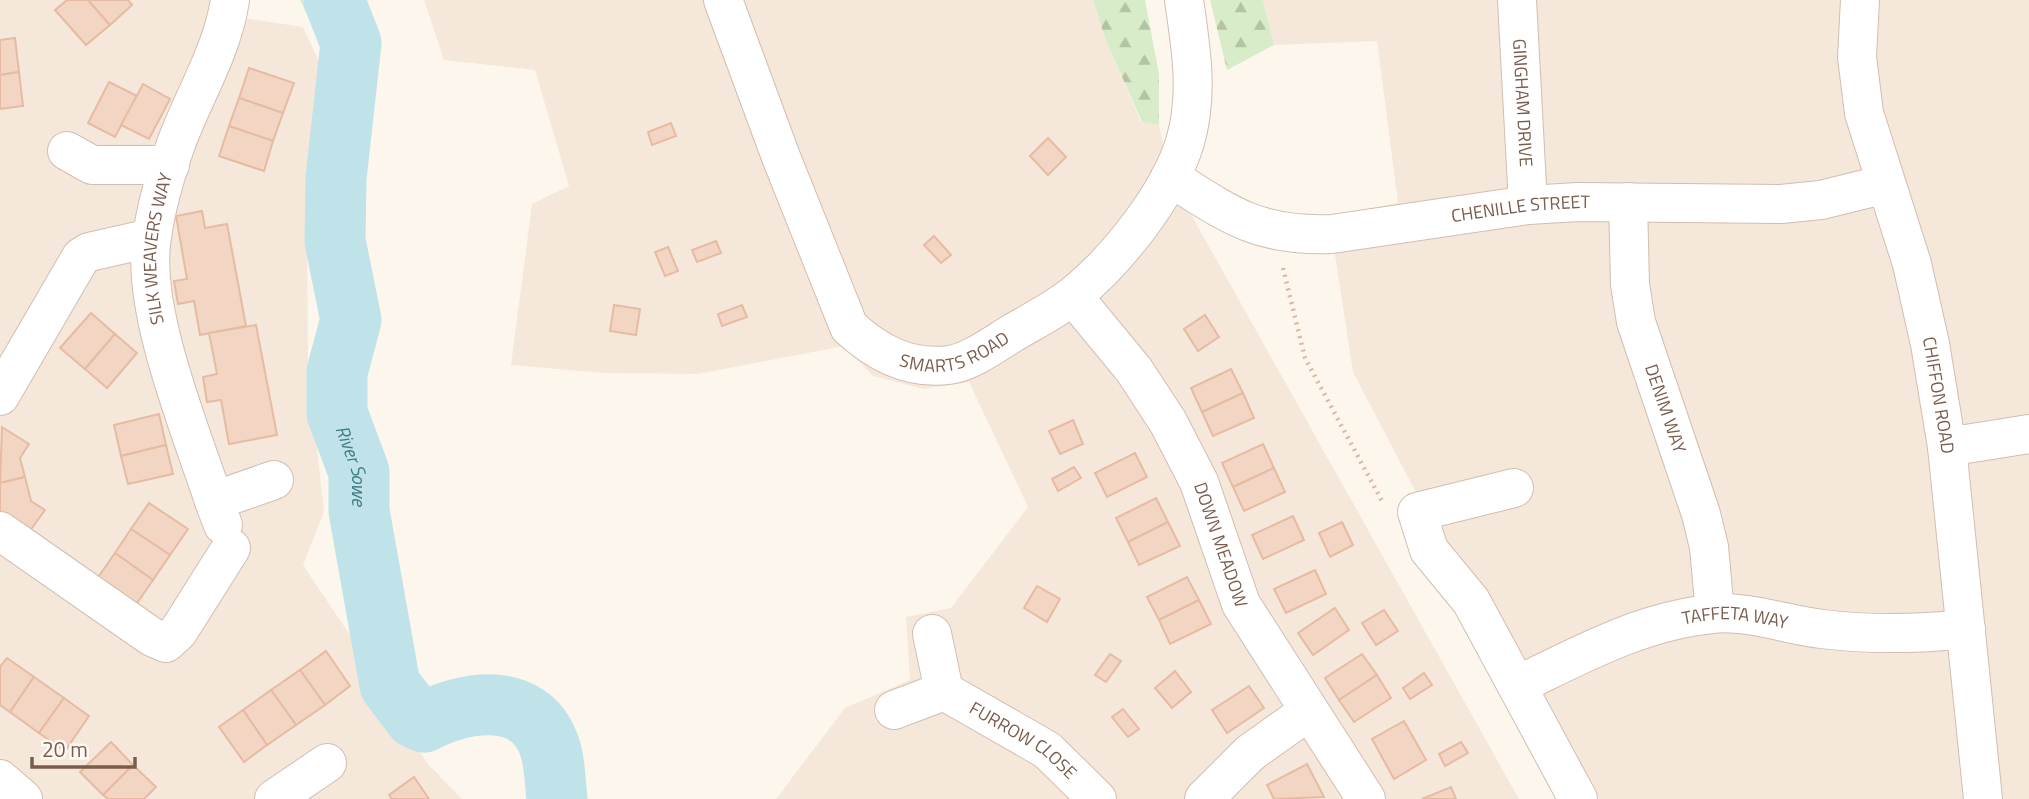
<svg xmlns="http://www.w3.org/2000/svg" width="2029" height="799" font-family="'Titillium Web',sans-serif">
  <defs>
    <pattern id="forest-firs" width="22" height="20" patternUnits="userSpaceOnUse" patternTransform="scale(1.75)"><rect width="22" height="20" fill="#d8ecc9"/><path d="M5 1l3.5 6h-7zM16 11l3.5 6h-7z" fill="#b4c2a5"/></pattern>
  </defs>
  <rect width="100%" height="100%" fill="#fdf6ec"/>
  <g fill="#f5e8da">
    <path d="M0,0H216L217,14L303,27L328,80L307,223L308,368L324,512L303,565L362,653L427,763L462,799H0Z"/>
    <path d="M424,0H1093L1106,41L1141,122L1159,125L1170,177L1519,799H776L845,708L910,680L906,617L951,608L1028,507L969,382L924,389L873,376L844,346L698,374L603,373L511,365L532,204L569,186L535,70L444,60Z"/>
    <path d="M1263,0H2029V799H1599L1485,606L1434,527L1353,372L1329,216L1398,203L1377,41L1274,45Z"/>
  </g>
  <g fill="url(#forest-firs)">
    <path d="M300,0H356L360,9L334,40L313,26Z"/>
    <path d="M1093,0H1145L1159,74V125L1142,122L1106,41Z"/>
    <path d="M1210,0H1263L1274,45L1227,70Z"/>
  </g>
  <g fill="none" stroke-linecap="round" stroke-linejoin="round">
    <path stroke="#bfe3e8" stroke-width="61" id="s1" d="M334,0L351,43L336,178L335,241L351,320L337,372V413L359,472V511L390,685L415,718L424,722C465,701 529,690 549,745C555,761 555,782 557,799"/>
  </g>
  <g fill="#f3d5c3" stroke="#e6bba3" stroke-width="2">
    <path d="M67,0H88L110,25L86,45L55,10Z"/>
    <path d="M88,0H128L132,5L110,25Z"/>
    <path d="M15,38L19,72L0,75V40Z"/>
    <path d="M249,68L294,83L283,113L239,98Z"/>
    <path d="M19,72L23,106L0,109V75Z"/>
    <path d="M109,82L137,96L115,137L88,123Z"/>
    <path d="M143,84L170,99L149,139L121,125Z"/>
    <path d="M239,98L283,113L273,141L229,126Z"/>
    <path d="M671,123L676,136L652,145L648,132Z"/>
    <path d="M229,126L273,141L264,171L219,156Z"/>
    <path d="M1048,138L1066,157L1048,175L1030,156Z"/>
    <path d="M202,211L205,228L227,224L246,326L200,335L194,301L178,304L174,281L187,279L176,216Z"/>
    <path d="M934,236L951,255L941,263L924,245Z"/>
    <path d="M716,241L721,253L697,262L692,250Z"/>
    <path d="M668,247L678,271L665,276L655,252Z"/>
    <path d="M614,305L640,309L636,335L610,331Z"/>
    <path d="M742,305L747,317L722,326L718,314Z"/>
    <path d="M91,313L115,334L85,369L60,348Z"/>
    <path d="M1205,315L1219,337L1198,351L1184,329Z"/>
    <path d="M256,325L277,435L229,444L221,400L207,402L203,377L217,374L209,333Z"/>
    <path d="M115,334L137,353L107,388L85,369Z"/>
    <path d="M1231,369L1243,393L1202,412L1191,388Z"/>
    <path d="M1243,393L1254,418L1213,436L1202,412Z"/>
    <path d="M159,414L166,445L121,456L114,425Z"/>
    <path d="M1073,420L1083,444L1060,454L1049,431Z"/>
    <path d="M2,427L29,444L20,458L25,477L0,483Z"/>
    <path d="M1263,444L1274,468L1233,487L1222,463Z"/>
    <path d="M166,445L173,474L128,484L121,456Z"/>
    <path d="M1135,453L1147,477L1107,497L1095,473Z"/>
    <path d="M1074,467L1081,478L1058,491L1052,479Z"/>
    <path d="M1274,468L1285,492L1244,511L1233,487Z"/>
    <path d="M25,477L31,501L45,510L26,536L0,518V483Z"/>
    <path d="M1156,498L1168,522L1128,542L1116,518Z"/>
    <path d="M149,503L188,529L170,555L131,529Z"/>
    <path d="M1293,516L1304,540L1263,559L1252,535Z"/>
    <path d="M1168,522L1180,546L1139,565L1128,542Z"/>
    <path d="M1342,522L1353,545L1330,557L1319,533Z"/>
    <path d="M131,529L170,555L153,580L115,553Z"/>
    <path d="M115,553L153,580L135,606L97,579Z"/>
    <path d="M1315,570L1326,594L1286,613L1274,589Z"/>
    <path d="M1187,577L1199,600L1159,620L1147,597Z"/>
    <path d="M1037,586L1060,599L1047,622L1024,608Z"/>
    <path d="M1199,600L1211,624L1170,644L1159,620Z"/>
    <path d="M1335,608L1349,630L1313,655L1298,633Z"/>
    <path d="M1384,610L1398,631L1376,645L1362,623Z"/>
    <path d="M326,651L350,686L325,705L300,670Z"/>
    <path d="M1110,654L1121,661L1106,682L1095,675Z"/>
    <path d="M1362,654L1377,675L1339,700L1325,678Z"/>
    <path d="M7,658L34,677L10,712L0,705V667Z"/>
    <path d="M300,670L325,705L296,725L271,690Z"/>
    <path d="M1175,671L1191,692L1172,708L1155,688Z"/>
    <path d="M1424,673L1432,685L1410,699L1403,688Z"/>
    <path d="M1377,675L1391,698L1354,722L1339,700Z"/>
    <path d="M34,677L64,698L39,733L10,712Z"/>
    <path d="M1249,686L1264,708L1227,733L1212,710Z"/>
    <path d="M271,690L296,725L267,745L243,710Z"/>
    <path d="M64,698L89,716L65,751L39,733Z"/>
    <path d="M1123,709L1139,729L1128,737L1112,717Z"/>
    <path d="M243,710L267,745L244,762L219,727Z"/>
    <path d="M1404,721L1426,760L1394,779L1372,739Z"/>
    <path d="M111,742L133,765L103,795L80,772Z"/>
    <path d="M1461,742L1468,753L1445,766L1439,754Z"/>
    <path d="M1307,764L1324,797L1274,799L1267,785Z"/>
    <path d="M133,765L156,787L144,799H108L103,795Z"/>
    <path d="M414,777L429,799H392L389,795Z"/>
    <path d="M1451,787L1456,799H1422Z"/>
  </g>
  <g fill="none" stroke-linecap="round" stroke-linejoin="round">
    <defs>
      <g id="minor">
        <path id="s2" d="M723,0L781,157L849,327C877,353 909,370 949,365C970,362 993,345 1011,334C1031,322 1055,310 1074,295C1117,260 1169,195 1185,142C1199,95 1191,48 1184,0"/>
        <path id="s3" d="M1517,0L1528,205"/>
        <path id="s4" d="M1860,0L1857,57L1864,113L1912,264L1930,344L1947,447L1983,799"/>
        <path d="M67,151L92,165H170"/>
        <path id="s5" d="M1170,177C1229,215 1259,237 1332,234L1528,205L1578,202L1781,204L1821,200L1886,184"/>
        <path id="s6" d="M1628,202L1630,284L1636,322L1701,514L1709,547L1715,613"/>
        <path id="s7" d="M1073,296L1134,370L1168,422L1199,482L1241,604L1366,799"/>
        <path d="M0,396L81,257L89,252L151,238"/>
        <path d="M1947,447L2029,434"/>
        <path d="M1514,488L1417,512L1429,550L1471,601L1578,799"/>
        <path id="s8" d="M214,501C191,431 140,309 152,237C156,207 166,173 176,144C194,95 222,52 230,0"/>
        <path d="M223,525L214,501L274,480"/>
        <path d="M0,531L152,637L166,643L178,632L231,548"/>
        <path d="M932,634L944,691"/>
        <path id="s9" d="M1518,685C1580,655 1641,621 1712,614C1748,610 1787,625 1822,629C1870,635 1918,634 1966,629"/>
        <path id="s10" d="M894,710L944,691L1047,750L1097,799"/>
        <path d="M0,779L23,799"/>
        <path d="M274,799L327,763"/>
        <path d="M1204,799L1250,753L1309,711"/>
      </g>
    </defs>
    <use href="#minor" stroke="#d1beb0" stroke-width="40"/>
    <path stroke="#d9b8a5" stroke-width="4.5" stroke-dasharray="2 5" stroke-linecap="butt" d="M1283,268L1305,358L1383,503"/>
    <use href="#minor" stroke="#fff" stroke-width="38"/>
  </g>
  <g text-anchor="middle" stroke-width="5" stroke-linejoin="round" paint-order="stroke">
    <g font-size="18" fill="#7a5c4d" stroke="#fffaf3">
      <text dy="6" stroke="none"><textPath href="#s3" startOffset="103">GINGHAM DRIVE</textPath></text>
      <text dy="6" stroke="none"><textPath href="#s5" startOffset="366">CHENILLE STREET</textPath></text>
      <text dy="6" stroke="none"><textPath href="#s8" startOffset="262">SILK WEAVERS WAY</textPath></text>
      <text dy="6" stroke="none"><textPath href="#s2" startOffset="469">SMARTS ROAD</textPath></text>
      <text dy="6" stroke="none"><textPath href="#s4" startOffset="406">CHIFFON ROAD</textPath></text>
      <text dy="6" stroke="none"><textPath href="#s6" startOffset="212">DENIM WAY</textPath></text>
      <text dy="6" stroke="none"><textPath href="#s7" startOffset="292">DOWN MEADOW</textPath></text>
      <text dy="6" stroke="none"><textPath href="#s9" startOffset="231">TAFFETA WAY</textPath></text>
      <text dy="6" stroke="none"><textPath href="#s10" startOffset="147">FURROW CLOSE</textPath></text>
    </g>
    <g font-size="19" font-style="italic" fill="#437c86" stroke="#fffaf3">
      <text dy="7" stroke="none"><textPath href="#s1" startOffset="476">River Sowe</textPath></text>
    </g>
  </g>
  <path d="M32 757v10h103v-10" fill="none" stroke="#7a5c4d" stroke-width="3.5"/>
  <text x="42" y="757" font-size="21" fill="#7a5c4d" stroke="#fffaf3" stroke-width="5" paint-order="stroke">20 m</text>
</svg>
